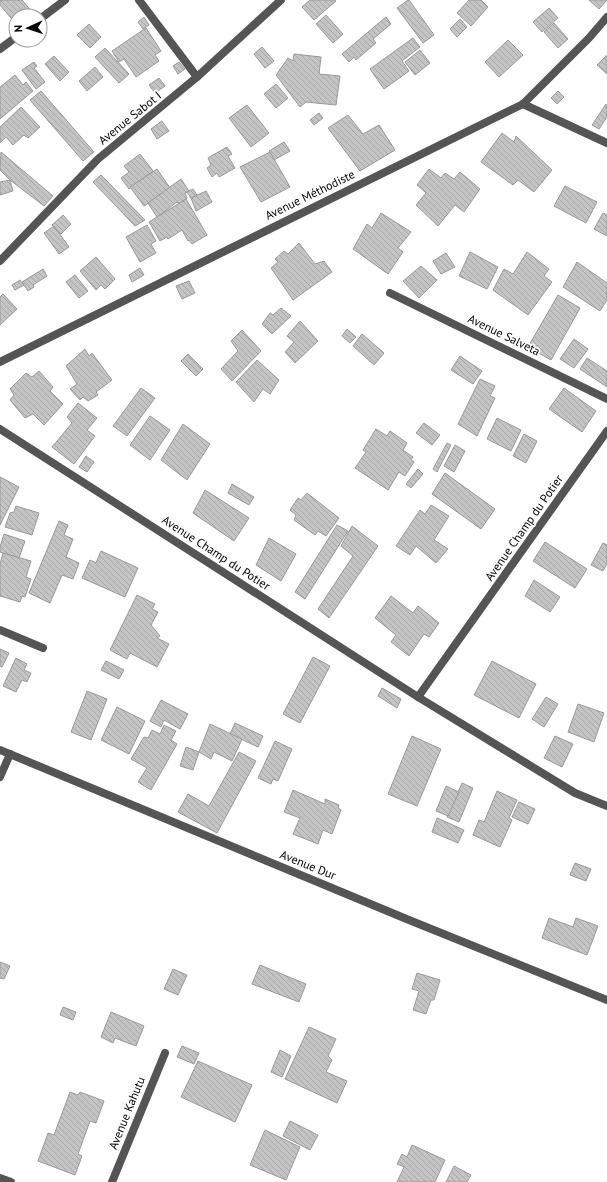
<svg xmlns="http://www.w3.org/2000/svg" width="607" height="1182" font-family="'PT Sans',sans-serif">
  <defs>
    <pattern id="building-back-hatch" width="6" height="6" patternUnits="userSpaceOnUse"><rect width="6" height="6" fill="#c4c4c4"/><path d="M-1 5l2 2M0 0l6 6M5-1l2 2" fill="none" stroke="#a7a7a7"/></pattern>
  </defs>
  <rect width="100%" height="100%" fill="#fff"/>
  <g fill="url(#building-back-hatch)" stroke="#999">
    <path d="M0,0H22L34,14L33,16H16V24L0,5Z"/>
    <path d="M310,0H334L336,1L314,20L302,7Z"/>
    <path d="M408,0H409L434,35L423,43L397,8Z"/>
    <path d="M469,0H481L488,7L471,26L457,13Z"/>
    <path d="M589,0H607L599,9Z"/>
    <path d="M549,8L558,18L542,32L533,22Z"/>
    <path d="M326,15L343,34L333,43L316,24Z"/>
    <path d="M144,17L149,25L143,29L138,22Z"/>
    <path d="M386,17L391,24L373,39L376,43L356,60L354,57L349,62L342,54Z"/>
    <path d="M460,19L467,27L457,37L450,29Z"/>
    <path d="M554,23L568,39L558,48L544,32Z"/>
    <path d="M89,24L101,37L90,48L77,35Z"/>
    <path d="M146,28L161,51L155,55L159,61L136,77L124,59L119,62L112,51Z"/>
    <path d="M413,38L420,47L402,61L409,71L384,89L370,69Z"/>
    <path d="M508,40L523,55L499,77L485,62Z"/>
    <path d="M262,47L274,61L265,68L254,54Z"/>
    <path d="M105,48L129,74L119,83L95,57Z"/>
    <path d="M420,50L430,63L415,75L405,62Z"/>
    <path d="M294,54L321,57L319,74L340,76L336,105L306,102L300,107L276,75L288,58L293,61Z"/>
    <path d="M607,55V74L597,65Z"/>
    <path d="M54,56L69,72L60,81L45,64Z"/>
    <path d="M34,62L37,66L34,68L45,82L36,89L22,70Z"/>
    <path d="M179,62L185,69L178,74L173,66Z"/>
    <path d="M95,67L103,77L87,91L79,81Z"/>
    <path d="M15,75L23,85L26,82L33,91L0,119V87Z"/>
    <path d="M159,78L165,86L155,93L149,85Z"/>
    <path d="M276,84L288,98L276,108L264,94Z"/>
    <path d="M41,91L94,152L83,161L30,100Z"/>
    <path d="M558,91L564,97L557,104L551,98Z"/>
    <path d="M606,104L607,105V117L599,129L592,125Z"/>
    <path d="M247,105L269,133L251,147L229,118Z"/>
    <path d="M21,107L40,127L28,138L24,135L13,145L6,137L0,143V127Z"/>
    <path d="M319,113L323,118L314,125L310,120Z"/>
    <path d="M348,115L363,134L379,125L395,150L360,171L328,128Z"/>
    <path d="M162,121L169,131L157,139L151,129Z"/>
    <path d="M502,133L514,142L516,136L552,170L534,192L518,180L513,185L481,162Z"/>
    <path d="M284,142L290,151L274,160L269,151Z"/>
    <path d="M227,147L232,154L228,156L235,168L219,177L217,173L212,177L207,168L211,165L208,158Z"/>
    <path d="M1,152L53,196L44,206L10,180L0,170Z"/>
    <path d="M270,152L290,187L261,202L240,167Z"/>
    <path d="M140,154L153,171L129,189L121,178L129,172L124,166Z"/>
    <path d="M157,169L170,188L144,206L130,187Z"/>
    <path d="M429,169L441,178L445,173L454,179L460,172L480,189L464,212L455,205L438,226L416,205L426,193L417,185Z"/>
    <path d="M101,175L145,220L135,226L93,182Z"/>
    <path d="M181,179L189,191L185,193L187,198L179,204L177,202L157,217L148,203Z"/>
    <path d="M10,180L13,191L0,195V182Z"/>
    <path d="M565,186L597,202L586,223L554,206Z"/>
    <path d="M193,189L197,195L191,198L187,192Z"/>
    <path d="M206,191L212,202L196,211L191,198Z"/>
    <path d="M186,199L207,235L192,244L189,240L188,241L182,230L168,239L167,237L160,241L149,222Z"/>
    <path d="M381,213L411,232L398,248L403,252L388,274L353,249L367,224L372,228Z"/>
    <path d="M603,213L607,215V236L594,229Z"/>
    <path d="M63,215L71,224L61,234L52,225Z"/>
    <path d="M147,225L156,241L151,244L156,253L140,262L126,237Z"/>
    <path d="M54,226L69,247L59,254L44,233Z"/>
    <path d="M299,243L315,264L324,261L332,272L293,300L271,268L278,262L275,259L284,251L288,254Z"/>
    <path d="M470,252L498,267L487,289L459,276Z"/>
    <path d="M527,252L549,269L544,276L552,282L528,315L493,290L504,269L513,274Z"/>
    <path d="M446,253L455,267L441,274L433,261Z"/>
    <path d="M96,257L115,279L105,289L101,285L96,290L80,271Z"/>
    <path d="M577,262L607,283V300L600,311L563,287Z"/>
    <path d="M421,266L437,280L419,298L403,281Z"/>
    <path d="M140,268L144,275L132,282L129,275Z"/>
    <path d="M43,269L47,276L33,285L34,287L28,291L22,282Z"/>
    <path d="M75,275L88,291L79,298L66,282Z"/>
    <path d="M20,280L24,285L15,290L12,285Z"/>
    <path d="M189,281L195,293L182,299L176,286Z"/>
    <path d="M3,294L17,309L0,325V297Z"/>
    <path d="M558,295L580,308L551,360L528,347Z"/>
    <path d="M281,308L291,316L272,334L262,324L270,313L273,315Z"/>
    <path d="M300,321L318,341L295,363L285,352L294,342L287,336Z"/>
    <path d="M347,329L356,337L350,343L342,336Z"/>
    <path d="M242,330L261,351L232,381L221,369L238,351L231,341Z"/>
    <path d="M362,334L384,353L374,365L353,346Z"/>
    <path d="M574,339L588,349L574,368L560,359Z"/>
    <path d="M85,349L89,356L92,353L112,380L96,392L98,395L88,401L83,397L80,400L70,389L77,384L66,366Z"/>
    <path d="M188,354L203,369L196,376L181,361Z"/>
    <path d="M460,356L482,371L473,384L451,370Z"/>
    <path d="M587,358L607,371V387L580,369Z"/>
    <path d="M257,360L279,380L270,394L263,389L254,402L236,382Z"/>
    <path d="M39,371L53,387L50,391L63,404L44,425L33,414L25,418L10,400L14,395L10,389L26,373L32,377Z"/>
    <path d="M480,379L495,386L490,396L495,398L477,436L458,424Z"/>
    <path d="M141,388L155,398L127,436L113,426Z"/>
    <path d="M564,388L596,411L582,432L549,409Z"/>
    <path d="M78,403L97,418L87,430L95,436L74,464L52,447L72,423L67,417Z"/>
    <path d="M150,416L170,430L150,460L130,445Z"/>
    <path d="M497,418L521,430L511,451L487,439Z"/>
    <path d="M424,423L440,435L432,445L416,433Z"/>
    <path d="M183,424L210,444L187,480L161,460Z"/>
    <path d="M376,429L387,436L390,431L407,443L403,450L413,457L411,460L414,462L405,476L399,472L388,490L355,468L366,452L363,450Z"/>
    <path d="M524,434L537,441L526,463L513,456Z"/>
    <path d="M447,443L451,445L437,472L433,469Z"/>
    <path d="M455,445L465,451L454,472L444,466Z"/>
    <path d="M86,456L94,462L87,472L79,467Z"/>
    <path d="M418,469L423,474L411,488L406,484Z"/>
    <path d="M445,473L495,509L481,529L432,494Z"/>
    <path d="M0,477L19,487L0,525Z"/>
    <path d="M232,484L254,497L249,505L228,493Z"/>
    <path d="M205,490L249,518L234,541L193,513Z"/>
    <path d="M307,493L339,518L326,536L318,531L315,535L294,520L296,515L290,510L298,498L301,500Z"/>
    <path d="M431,505L449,516L434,540L448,549L436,563L416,546L410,555L396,546L420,510L425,514Z"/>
    <path d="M16,506L39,513L32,535L5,527L10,513L14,512Z"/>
    <path d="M59,521L68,525L64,535L73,539L66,557L79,563L73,579L62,575L50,603L29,593Z"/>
    <path d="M337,525L348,531L305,599L295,592Z"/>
    <path d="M352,526L378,546L329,618L318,609L353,556L341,546Z"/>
    <path d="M4,534L25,541L19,558L0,552V547Z"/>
    <path d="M269,538L296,554L281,581L256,565Z"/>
    <path d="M545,542L587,569L575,588L533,561Z"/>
    <path d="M603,543L607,545V564L603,571L591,565Z"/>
    <path d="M101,551L138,568L125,597L82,578L90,560L96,563Z"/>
    <path d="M3,553L31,561L26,577L31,579L25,597L22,596L20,602L0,596V564Z"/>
    <path d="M534,580L560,597L550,612L525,596Z"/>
    <path d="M137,595L155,604L152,609L158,612L151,625L160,636L157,638L169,644L157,667L130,653L127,659L110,650Z"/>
    <path d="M391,596L413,613L418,606L439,623L429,637L424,634L409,656L391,642L396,635L375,618Z"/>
    <path d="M0,649L9,653L2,667L0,666Z"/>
    <path d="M313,657L330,666L300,723L283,714Z"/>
    <path d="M16,658L27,664L24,670L31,673L27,682L22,680L16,692L3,686Z"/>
    <path d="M106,661L124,670L119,679L101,670Z"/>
    <path d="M492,661L536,684L519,718L474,695Z"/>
    <path d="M382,688L401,699L397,708L378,696Z"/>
    <path d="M87,691L107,699L91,740L71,732Z"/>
    <path d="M546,697L558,704L544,727L532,719Z"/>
    <path d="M161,700L188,714L180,729L164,720L161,727L150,721Z"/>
    <path d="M578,704L604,713L594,742L568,732Z"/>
    <path d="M117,707L145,721L129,754L101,740Z"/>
    <path d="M235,723L263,736L258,747L230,734Z"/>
    <path d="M210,724L242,739L232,761L214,752L211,759L199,752Z"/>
    <path d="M164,725L176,731L171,740L177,744L151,790L138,782L147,768L131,759L144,737L148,738L152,730L160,734Z"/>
    <path d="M412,736L441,749L417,806L388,794Z"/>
    <path d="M555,736L573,744L562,767L544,758Z"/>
    <path d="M275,741L292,749L278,781L273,779L271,784L258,778Z"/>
    <path d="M186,747L199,752L193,770L180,766Z"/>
    <path d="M239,752L256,761L217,833L178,812L188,794L209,806Z"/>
    <path d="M462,783L473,788L459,822L447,817Z"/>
    <path d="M446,786L459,792L448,816L436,811Z"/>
    <path d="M293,790L325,804V799L339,805L338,808L341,810L332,834L323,830L318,844L293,834L300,818L284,812Z"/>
    <path d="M497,791L517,800L509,818L512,820L500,847L473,835L479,820L484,822Z"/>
    <path d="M519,802L535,809L528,824L512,817Z"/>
    <path d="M437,818L464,830L458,843L432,832Z"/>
    <path d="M575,863L591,869L586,881L570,875Z"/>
    <path d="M549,918L573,927L576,918L598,926L587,955L542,938Z"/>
    <path d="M0,962L10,966L4,979L0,978Z"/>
    <path d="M260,965L306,984L299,1002L252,984Z"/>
    <path d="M173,969L187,975L178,995L164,989Z"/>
    <path d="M417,973L440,980L434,1000H431L426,1014L413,1010L419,991L412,989Z"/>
    <path d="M63,1007L76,1012L73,1020L60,1015Z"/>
    <path d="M111,1012L144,1026L136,1046L115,1038L113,1043L101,1037Z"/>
    <path d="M309,1027L336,1039L328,1056L332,1060L326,1072L347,1081L337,1103L285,1079Z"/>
    <path d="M182,1046L199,1053L194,1064L177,1057Z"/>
    <path d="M280,1050L291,1056L282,1077L271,1072Z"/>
    <path d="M198,1061L252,1085L235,1122L181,1097Z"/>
    <path d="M70,1092L78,1095L80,1092L104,1101L96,1123L90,1121L78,1154L82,1156L75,1175L38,1161L48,1133L54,1135Z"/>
    <path d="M290,1121L318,1135L310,1150L283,1136Z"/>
    <path d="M265,1130L300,1147L286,1180L250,1165Z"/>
    <path d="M412,1145L445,1160L435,1182H397L404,1167L397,1164L402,1154L407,1157Z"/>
    <path d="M454,1166L471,1175L467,1182H446Z"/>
  </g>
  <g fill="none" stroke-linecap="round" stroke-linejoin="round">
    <g stroke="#555" stroke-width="8">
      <path d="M139,0L197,77"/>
      <path d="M40,19L65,0"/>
      <path d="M0,49L16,37"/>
      <path d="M523,104L607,143"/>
      <path d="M0,261L98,159L197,77L281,0"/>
      <path d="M390,293L607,399"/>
      <path d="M0,362L523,104L589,38L607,17"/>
      <path d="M0,429L418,697L575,793L607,806"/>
      <path d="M0,630L43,648"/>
      <path d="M418,697L607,431"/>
      <path d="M0,750L409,920L607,1000"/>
      <path d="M0,777L10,754"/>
      <path d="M0,1178L11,1182"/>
      <path d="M112,1182L165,1053"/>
    </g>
  </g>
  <g text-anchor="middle" stroke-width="3.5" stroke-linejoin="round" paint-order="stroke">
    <g font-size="12" fill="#000" stroke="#fff">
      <text transform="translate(130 118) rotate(-39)" y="4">Avenue Sabot I</text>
      <text transform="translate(310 195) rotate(-26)" y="4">Avenue Méthodiste</text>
      <text transform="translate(504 335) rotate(26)" y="4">Avenue Salveta</text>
      <text transform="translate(524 528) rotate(-55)" y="4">Avenue Champ du Potier</text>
      <text transform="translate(216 553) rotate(33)" y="4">Avenue Champ du Potier</text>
      <text transform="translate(308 865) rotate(22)" y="4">Avenue Dur</text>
      <text transform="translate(127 1113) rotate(-68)" y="4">Avenue Kahutu</text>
    </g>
  </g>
  <g transform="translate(28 28) rotate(267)"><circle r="19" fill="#ffffff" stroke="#999999"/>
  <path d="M0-3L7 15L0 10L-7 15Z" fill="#000000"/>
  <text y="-6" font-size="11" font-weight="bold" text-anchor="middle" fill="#000000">N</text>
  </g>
</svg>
